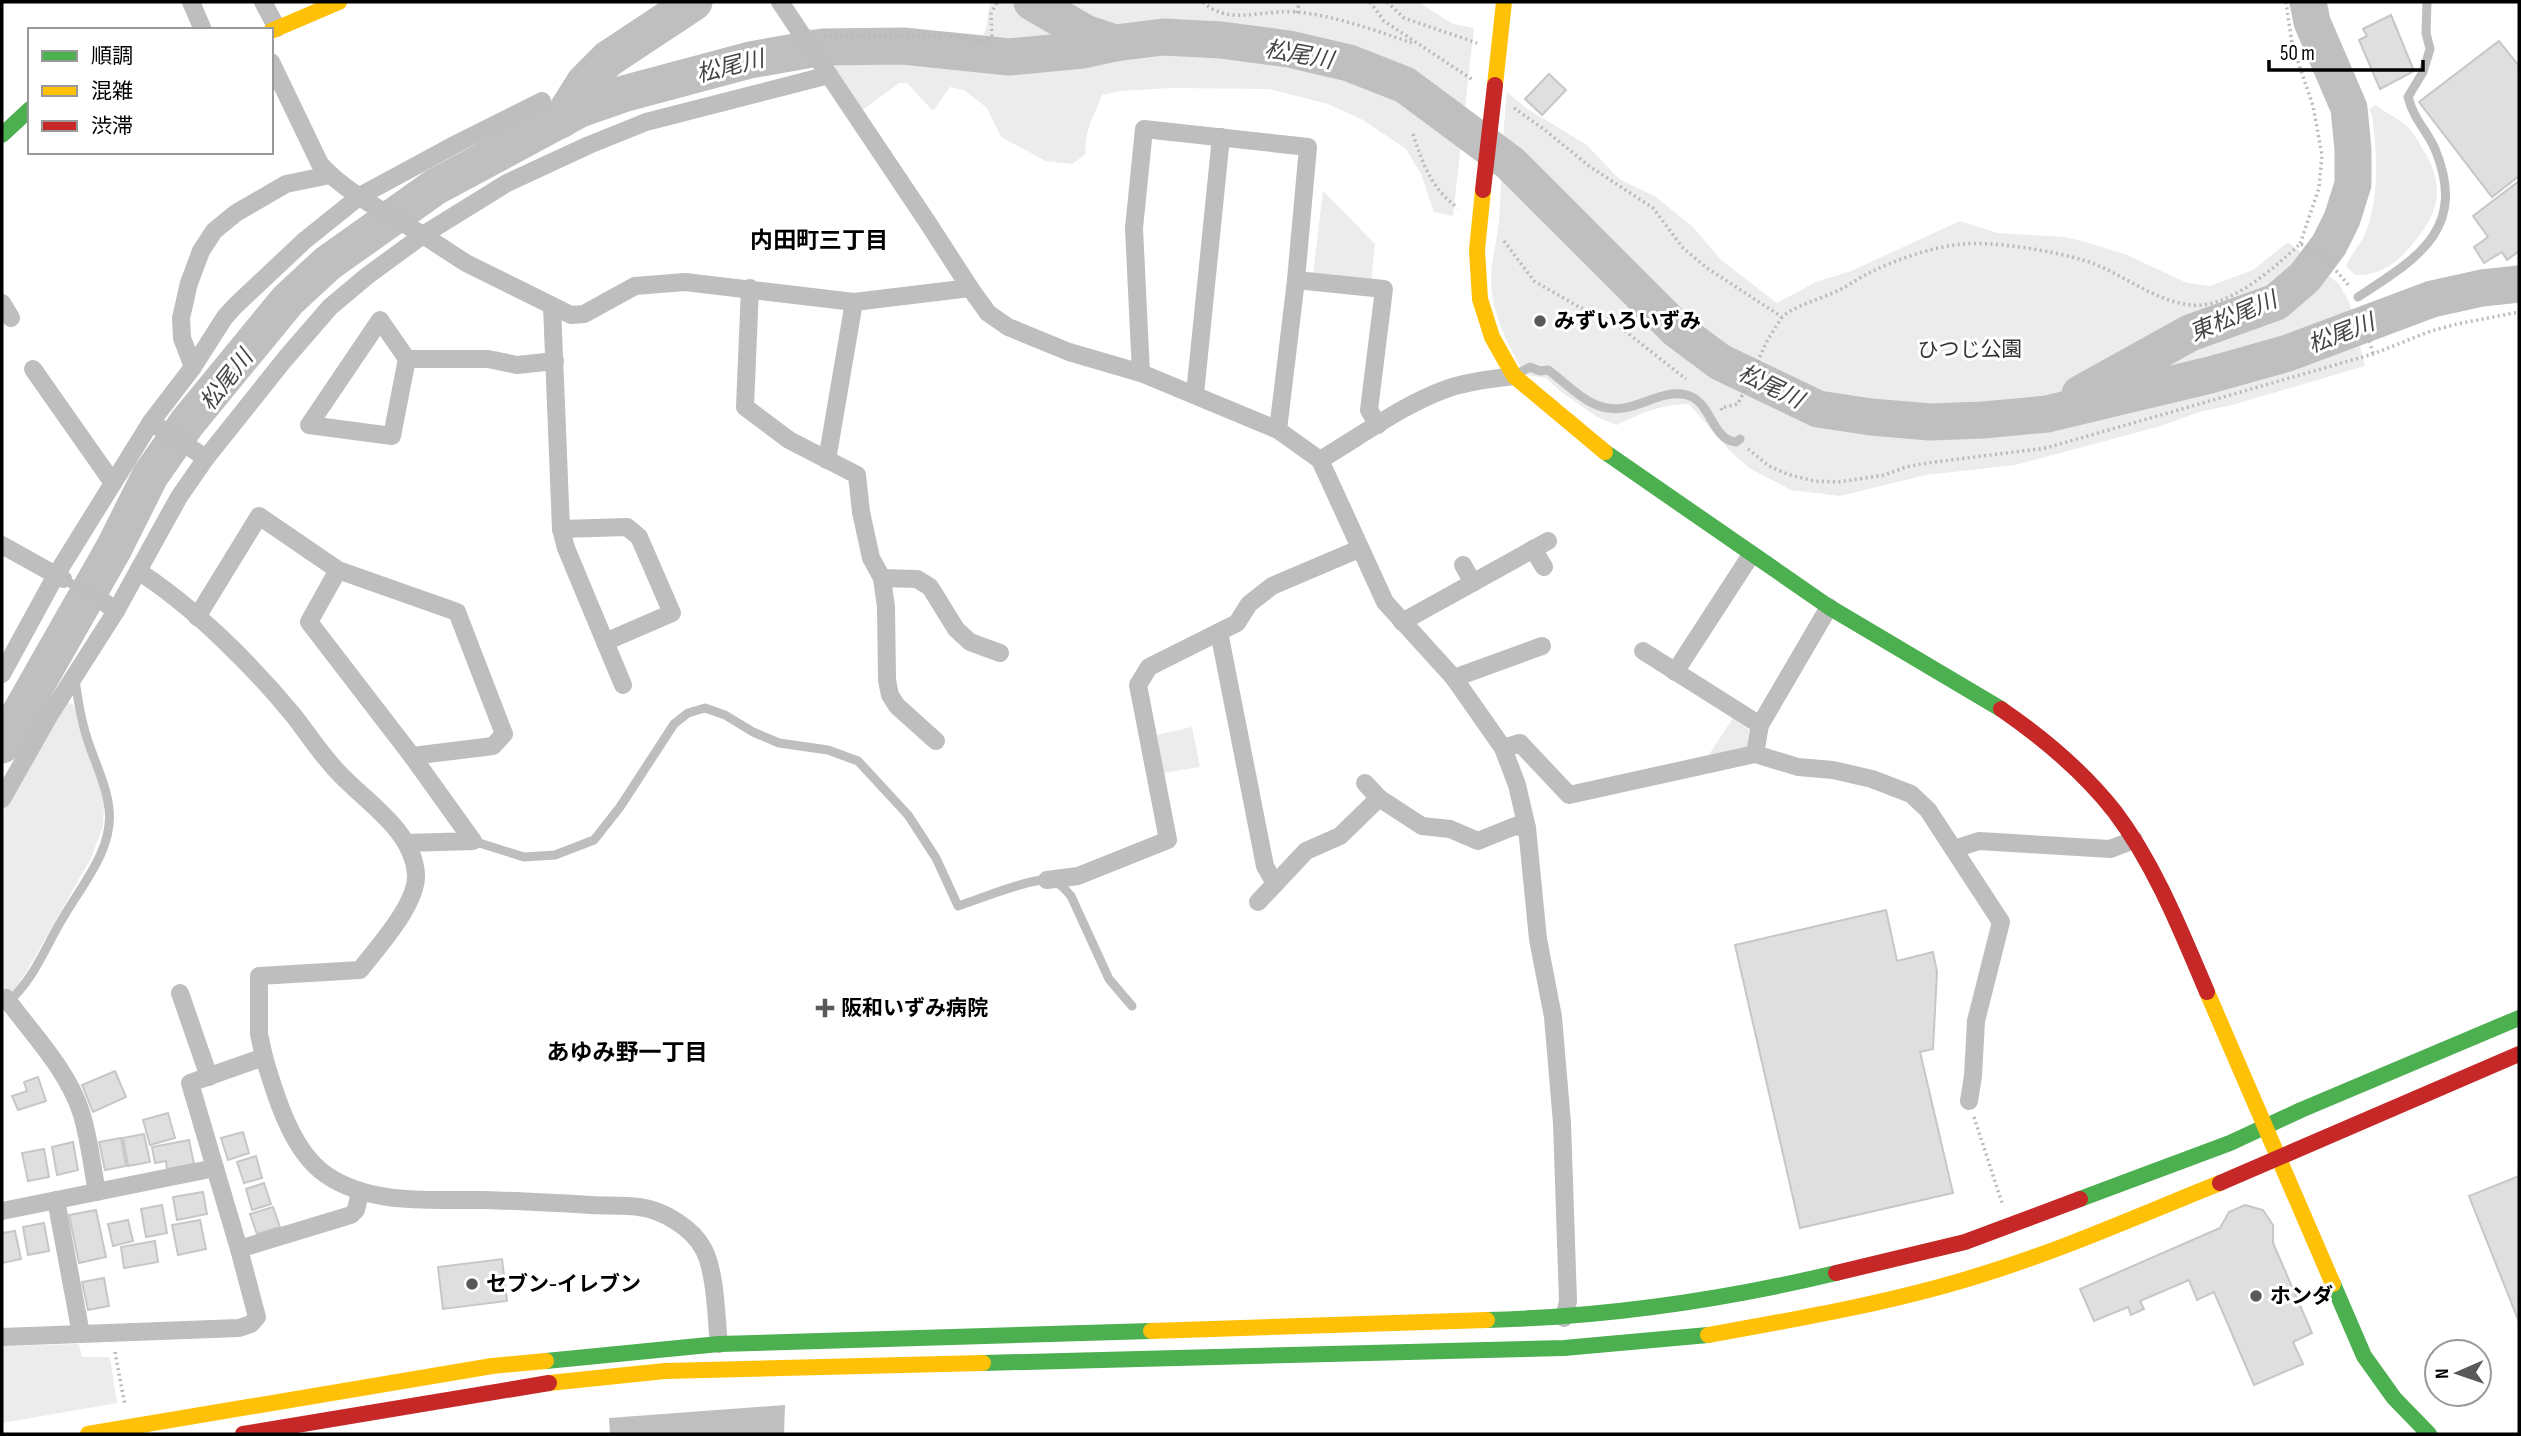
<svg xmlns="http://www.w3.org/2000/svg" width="2521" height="1436" font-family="'Sofia Sans Condensed','Noto Sans JP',sans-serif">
  <rect width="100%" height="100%" fill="#fff"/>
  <g fill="#ececec">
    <path d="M991,2H1418L1453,24L1474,28L1453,216L1434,212L1421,174L1406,149L1363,120L1328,104L1269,89L1170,88L1120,91L1102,95C1095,114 1083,133 1086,154L1072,164L1046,161L1001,137L987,108L964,90L950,87L933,111L907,83H899L861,111L799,29L951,32L983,35C989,25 986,13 991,2Z"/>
    <path d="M1507,92L1526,108L1587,145L1619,179L1656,197L1693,227L1721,260L1777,303L1816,282L1851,271L1960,221L1998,233L2064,237L2086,242L2127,255L2187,283L2210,286L2253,270L2288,242L2339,284L2349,302L2365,366L2232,405L2199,412L2161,426L2015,465L1926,475L1840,496L1791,490L1749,468L1731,452L1689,404C1662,404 1640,413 1617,425L1597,417L1560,391L1546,378L1526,375C1509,349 1491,312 1491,280C1491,261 1497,240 1499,221C1502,178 1502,135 1507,92Z"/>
    <path d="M2375,105C2385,112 2397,118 2407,126C2413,132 2418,141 2422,148C2447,187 2439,213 2411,246C2396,264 2379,276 2355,275L2346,266C2351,254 2361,244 2365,234C2380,198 2377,152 2372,115L2369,110Z"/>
    <path d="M1323,191L1375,244L1371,283L1313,275Z"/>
    <path d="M66,702L73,704L101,791L104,806L103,826L91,858L28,969L16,988L2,997V811Z"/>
    <path d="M1733,718L1752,732L1750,745L1744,751L1706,759Z"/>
    <path d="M1192,727L1200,767L1164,773L1157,735Z"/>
    <path d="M79,1344L82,1357H110L117,1403L2,1423V1346Z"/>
  </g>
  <path fill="#bfbfbf" d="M785,1405L784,1434H610L609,1418Z"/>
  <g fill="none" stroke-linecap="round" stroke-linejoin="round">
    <g stroke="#bfbfbf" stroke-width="37">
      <path d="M1032,2L1085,33L1115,43"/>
      <path d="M561,120L585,82L608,59L694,2"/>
      <path d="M2080,394L2190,333L2276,302L2305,277L2329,245L2342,219L2353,184V150L2349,108L2312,22L2308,2"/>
      <path d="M2,745L114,548L150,476L187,423L288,300L328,263L435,187L580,109L623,94L750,60L823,47L903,46L1009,57L1083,50L1115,43L1163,37L1221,40L1289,49L1349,63L1405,85L1510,163L1677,330L1720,362L1818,409L1871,417L1930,422L1983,420L2047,414L2210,375L2288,353L2432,299L2482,288L2519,284"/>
    </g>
  </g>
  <g fill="#dfdfdf" stroke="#c7c7c7" stroke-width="2">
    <path d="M2391,15L2414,71L2380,89L2359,40L2367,36L2363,29Z"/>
    <path d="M2499,41L2519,66V176L2492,197L2419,102Z"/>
    <path d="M1549,74L1566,90L1542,115L1525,99Z"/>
    <path d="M2519,181V251L2507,260L2502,252L2484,263L2474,247L2488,237L2473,216Z"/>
    <path d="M1886,910L1897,961L1933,952L1937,972L1933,1049L1920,1052L1953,1193L1800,1228L1735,945Z"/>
    <path d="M115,1071L126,1097L93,1112L82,1085Z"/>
    <path d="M38,1077L46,1101L18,1110L12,1096L27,1091L24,1082Z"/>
    <path d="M168,1113L175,1138L150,1145L143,1120Z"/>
    <path d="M243,1132L249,1153L228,1160L221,1138Z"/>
    <path d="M144,1134L150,1162L128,1166L123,1138Z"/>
    <path d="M121,1138L126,1166L105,1170L99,1142Z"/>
    <path d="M189,1140L194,1164L167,1169L166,1161L155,1163L152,1147Z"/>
    <path d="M73,1142L78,1170L57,1175L52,1147Z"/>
    <path d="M44,1149L49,1177L28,1181L22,1153Z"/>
    <path d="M256,1156L262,1178L244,1183L237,1162Z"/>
    <path d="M2519,1176V1322L2469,1196Z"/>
    <path d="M264,1183L271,1204L252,1210L246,1189Z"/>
    <path d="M203,1192L207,1214L177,1220L173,1197Z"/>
    <path d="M162,1205L167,1233L146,1237L141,1209Z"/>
    <path d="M2245,1205L2263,1210L2273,1225V1243L2312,1333L2293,1342L2303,1364L2254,1385L2214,1292L2197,1300L2189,1280L2140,1301L2144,1309L2131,1315L2128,1307L2094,1321L2080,1289L2220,1228L2229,1212Z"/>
    <path d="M273,1207L280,1227L257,1234L250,1214Z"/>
    <path d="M96,1210L106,1257L79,1263L69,1215Z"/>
    <path d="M128,1220L133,1241L113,1246L108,1224Z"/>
    <path d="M200,1220L206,1249L178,1255L172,1225Z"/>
    <path d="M44,1223L49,1251L28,1255L23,1227Z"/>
    <path d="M15,1231L21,1259L2,1263V1233Z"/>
    <path d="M155,1241L158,1262L124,1268L121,1247Z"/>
    <path d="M502,1259L507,1301L443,1309L438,1267Z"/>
    <path d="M104,1278L109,1306L88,1310L82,1282Z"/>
  </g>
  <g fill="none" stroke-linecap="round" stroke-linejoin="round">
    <g stroke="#b9b9b9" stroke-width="3.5" stroke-dasharray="2 3.5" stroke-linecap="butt">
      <path d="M1203,2C1225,23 1252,13 1280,12C1317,9 1377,31 1412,43"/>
      <path d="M1370,2L1384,21L1473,80"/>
      <path d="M1387,2L1404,18L1477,43"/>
      <path d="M2286,2L2292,44L2313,106L2322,155L2319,188L2300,244"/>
      <path d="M1297,13L1299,2"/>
      <path d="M824,35L952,36L984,42L992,37L991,14L997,2"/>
      <path d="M1514,108L1545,130L1589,166L1653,208L1683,248L1707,268L1782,317C1797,304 1820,300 1839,290C1850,285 1860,277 1871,272C1898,259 1932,247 1962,244C1995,241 2052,251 2083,260C2120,271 2152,301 2191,305C2229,309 2274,268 2300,244C2321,252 2336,270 2350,287"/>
      <path d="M1413,134C1423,165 1432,189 1458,208"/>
      <path d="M1504,241L1534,281L1581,308L1611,320L1686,379"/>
      <path d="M2361,309L2373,354"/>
      <path d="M1722,410L1721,408L1738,404L1767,341L1782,317"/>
      <path d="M1748,449L1769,466L1787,474L1814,481L1838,482L1885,475L1906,467L1927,463L2046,448L2373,354L2431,331L2457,324L2519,312"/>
      <path d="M1974,1117L2003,1206"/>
      <path d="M115,1352L125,1406"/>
    </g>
    <g stroke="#bebebe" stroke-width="9">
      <path d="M2358,297C2418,258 2468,229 2435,149C2426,129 2414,120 2408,97L2423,72L2430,49L2426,33L2427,2"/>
      <path d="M1517,374L1530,367L1540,371L1548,370C1562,380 1576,395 1592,403C1630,422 1655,387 1687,395C1712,402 1711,439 1736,442L1740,439"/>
      <path d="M63,579L104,602"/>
      <path d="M473,841L524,857L555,855L594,840L620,807L674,724L688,713L705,708L725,715L753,732L779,743L828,750L858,761L908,815L936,858L958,906C977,900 1033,877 1049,880C1059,882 1065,889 1071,896L1109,979L1132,1006"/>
      <path d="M9,1001C35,978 46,945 64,916C82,885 114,848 109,809C107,788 97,767 90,747C82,726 78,702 75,679"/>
    </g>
    <g stroke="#bebebe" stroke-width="18">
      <path d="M191,2L203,30"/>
      <path d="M263,2L277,28"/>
      <path d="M780,2L928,223L970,288L988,313L1008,327L1069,352L1141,373L1278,430L1320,460L1385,602L1454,678L1503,748L1517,785L1527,828L1538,939L1553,1017L1562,1123L1568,1301L1564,1318"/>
      <path d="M271,62L320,164C347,194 389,214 423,235L507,183L589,145L646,122L829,75"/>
      <path d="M1296,280L1384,289L1369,410L1378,425"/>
      <path d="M750,288L745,407L789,440L857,475L861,512L871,558L882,578L886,607L887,680L890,695L897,706L936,741"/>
      <path d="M2,303L11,318"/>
      <path d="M552,306L561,529L566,548L623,685"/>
      <path d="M380,320L407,359L392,436L309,425Z"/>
      <path d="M407,359H488L517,365L555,361"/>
      <path d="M193,367L182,338L181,318L189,283L201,251L214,231L236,213L286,184L330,175"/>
      <path d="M33,369L113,483"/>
      <path d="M1141,373L1134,228L1144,129L1308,147L1296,280L1278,430"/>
      <path d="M1195,394L1221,137"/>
      <path d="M151,422L206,458"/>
      <path d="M827,460L854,302"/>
      <path d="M1320,460C1361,436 1403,404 1449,388C1470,381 1492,379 1514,376"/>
      <path d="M561,529L627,527L639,537L672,613L605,642"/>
      <path d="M2,545L63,579"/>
      <path d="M1533,549L1544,567"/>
      <path d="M1463,565L1473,583"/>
      <path d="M138,571L179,497L206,458L285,359L330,307L367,276L423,235L466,263L571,315L584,314L635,286L685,282L854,302L970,288"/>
      <path d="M882,578L917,579L930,587L956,629L970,642L1000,653"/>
      <path d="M104,602L116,611L138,571C194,607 252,665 294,716C308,734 321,754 337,771C364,801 414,830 416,875C417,904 378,947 360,970L259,976V1034L264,1057L190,1083L215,1168"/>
      <path d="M197,617L259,516L338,570L457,612L504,734L493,746L412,756L309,622L338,570"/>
      <path d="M1402,622L1548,541"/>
      <path d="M1219,632L1265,866L1275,884"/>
      <path d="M1643,651L1760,725"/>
      <path d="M1675,672L1751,555"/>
      <path d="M2,674L56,575L151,422L193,367L225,317L235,306L304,241L360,196L458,143L542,101"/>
      <path d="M1454,678L1542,646"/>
      <path d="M1503,748L1520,743L1569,795L1755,754L1798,767L1833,770L1872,779L1911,794L1928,810L2001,922L1976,1021L1973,1076L1969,1101"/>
      <path d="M1755,754L1760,725L1829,607"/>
      <path d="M1365,783L1379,798"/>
      <path d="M2,799L49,716L116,611"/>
      <path d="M406,843L473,841L412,756"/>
      <path d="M1954,849L1979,841L2110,849L2134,840"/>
      <path d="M1047,880L1078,876L1168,840L1138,685L1149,667L1237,623L1249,604L1272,586L1359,549"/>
      <path d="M1258,902L1306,851L1340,836L1379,798L1422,826L1450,829L1478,841L1515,826L1527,828"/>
      <path d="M180,993L209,1077"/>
      <path d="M6,998C32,1034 67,1069 81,1112C89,1137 92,1166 97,1192"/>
      <path d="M264,1057C275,1094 291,1150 325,1174C370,1206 432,1199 485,1200C520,1201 556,1203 591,1205C607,1206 624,1205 639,1207C663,1210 693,1228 704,1250C716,1274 716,1317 719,1344"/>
      <path d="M56,1200L81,1334"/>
      <path d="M2,1211L215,1168L239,1249L351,1215L356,1210L360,1192"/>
      <path d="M2,1337L239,1328L251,1324L257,1317L239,1249"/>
    </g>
    <g stroke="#4caf50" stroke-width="16">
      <path d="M2,135L30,109"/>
      <path d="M1605,452L1829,607L2001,709"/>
      <path d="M2080,1199L2230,1143L2301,1110L2519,1018"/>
      <path d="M2333,1284L2364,1356L2394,1398L2429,1434"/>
      <path d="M1487,1320C1604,1317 1723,1300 1836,1273"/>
      <path d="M546,1361L719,1344L1151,1331"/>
      <path d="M983,1363L1564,1348L1708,1335"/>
    </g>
    <g stroke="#ffc107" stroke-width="16">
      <path d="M271,31L339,2"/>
      <path d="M1495,85L1504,2"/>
      <path d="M1483,190L1477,250L1480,299L1492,337L1514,376L1605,452"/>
      <path d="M2207,992L2333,1284"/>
      <path d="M1151,1331L1487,1320"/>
      <path d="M1708,1335C1797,1319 1890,1303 1977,1276C2060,1251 2140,1215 2220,1183"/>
      <path d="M549,1383L665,1371L983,1363"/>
      <path d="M88,1434L492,1366L546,1361"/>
    </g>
    <g stroke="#c62828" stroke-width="16">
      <path d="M2001,709C2043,738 2083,771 2115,812C2155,865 2181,931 2207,992"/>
      <path d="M2220,1183L2519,1054"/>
      <path d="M1836,1273L1965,1242L2080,1199"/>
      <path d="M243,1434L549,1383"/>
    </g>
    <path stroke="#c62828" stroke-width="16" d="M1483,190L1495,85"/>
  </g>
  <g fill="#595959" stroke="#fff" stroke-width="2.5">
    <circle cx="1540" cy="321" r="7"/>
    <path d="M821.5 997.5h7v7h7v7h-7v7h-7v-7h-7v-7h7z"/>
    <circle cx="472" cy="1284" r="7"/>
    <circle cx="2256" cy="1296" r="7"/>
  </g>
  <g text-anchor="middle" stroke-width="6" stroke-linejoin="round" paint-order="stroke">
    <g font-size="21" font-weight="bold" fill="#000" stroke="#fff" text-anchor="start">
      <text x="1554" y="328">みずいろいずみ</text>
      <text x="841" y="1015">阪和いずみ病院</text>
      <text x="486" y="1291">セブン-イレブン</text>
      <text x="2270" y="1303">ホンダ</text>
    </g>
    <g font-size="21" fill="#333" stroke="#fff">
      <text x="1970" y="356">ひつじ公園</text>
    </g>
    <g font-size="23" font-style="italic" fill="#444" stroke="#fff">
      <text transform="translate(1299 54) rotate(10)" y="8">松尾川</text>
      <text transform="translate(730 66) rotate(-14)" y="8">松尾川</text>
      <text transform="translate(2233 316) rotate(-23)" y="8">東松尾川</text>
      <text transform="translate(2341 333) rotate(-21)" y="8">松尾川</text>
      <text transform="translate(226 380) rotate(-52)" y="8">松尾川</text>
      <text transform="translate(1771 386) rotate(26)" y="8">松尾川</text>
    </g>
    <g font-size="23" font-weight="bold" fill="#000" stroke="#fff">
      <text x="819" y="248">内田町三丁目</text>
      <text x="627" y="1060">あゆみ野一丁目</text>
    </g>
  </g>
  <rect width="2521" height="1436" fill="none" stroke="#000000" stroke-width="7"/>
  <rect x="28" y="28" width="245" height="126" fill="#ffffff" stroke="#999999" stroke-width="2"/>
  <rect x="42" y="51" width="35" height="10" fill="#4caf50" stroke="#999999" stroke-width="2"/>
  <text x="91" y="63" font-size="21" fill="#000000">順調</text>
  <rect x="42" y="86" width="35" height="10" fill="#ffc107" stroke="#999999" stroke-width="2"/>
  <text x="91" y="98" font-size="21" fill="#000000">混雑</text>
  <rect x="42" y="121" width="35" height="10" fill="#c62828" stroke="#999999" stroke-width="2"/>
  <text x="91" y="133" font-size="21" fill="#000000">渋滞</text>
  <g transform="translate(2458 1373) rotate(268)"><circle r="33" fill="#ffffff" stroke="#999999" stroke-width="2"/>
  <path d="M0-5L12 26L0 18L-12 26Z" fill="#595959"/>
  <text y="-10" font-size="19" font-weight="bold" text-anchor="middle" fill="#000000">N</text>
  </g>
  <path d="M2269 60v10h154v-10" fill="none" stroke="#000000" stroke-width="3.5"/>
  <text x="2280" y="60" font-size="21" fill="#000000" stroke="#ffffff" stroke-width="5" paint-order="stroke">50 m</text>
</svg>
